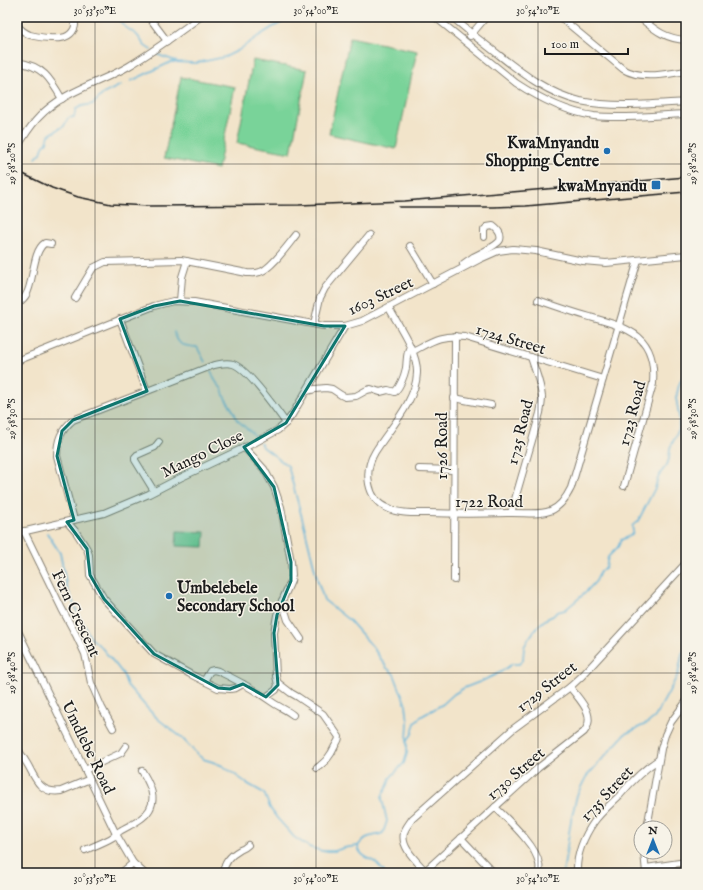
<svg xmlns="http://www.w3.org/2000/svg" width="703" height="890" font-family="'IM FELL English',serif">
  <rect width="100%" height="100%" fill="#f7f3e8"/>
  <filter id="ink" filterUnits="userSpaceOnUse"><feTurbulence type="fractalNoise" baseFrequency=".025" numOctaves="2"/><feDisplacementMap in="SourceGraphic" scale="8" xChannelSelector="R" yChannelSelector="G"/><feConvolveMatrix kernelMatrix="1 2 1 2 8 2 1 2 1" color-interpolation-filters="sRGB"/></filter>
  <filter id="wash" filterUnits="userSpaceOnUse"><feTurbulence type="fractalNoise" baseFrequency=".012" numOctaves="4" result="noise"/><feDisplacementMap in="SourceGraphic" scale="16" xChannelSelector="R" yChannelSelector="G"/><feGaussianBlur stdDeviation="0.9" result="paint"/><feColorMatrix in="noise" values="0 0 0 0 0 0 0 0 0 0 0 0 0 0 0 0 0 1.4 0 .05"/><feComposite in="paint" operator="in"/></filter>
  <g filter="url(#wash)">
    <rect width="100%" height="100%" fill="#f2e4ca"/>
    <g fill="#79d399" stroke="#4a785a">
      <path d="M350,37L417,51L396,149L329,134Z"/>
      <path d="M253,60L307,70L291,153L237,143Z"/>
      <path d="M181,77L235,87L218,169L164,158Z"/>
      <path d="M177,531L205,532L204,547L176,546Z"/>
    </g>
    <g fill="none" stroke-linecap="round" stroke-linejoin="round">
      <g stroke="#5eb3da" stroke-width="1.5">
        <path d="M117,17L124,26L137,35L145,46L151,50"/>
        <path d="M154,52L161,56L176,61"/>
        <path d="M131,81L171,62L196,63L225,57L239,50L257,37L273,27L292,17"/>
        <path d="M36,158L41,153L43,147L47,142L49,135L64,126L68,118L74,117L76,109L82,106L93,104L103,94L121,85"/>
        <path d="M174,332C178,346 184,346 197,347L205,362"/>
        <path d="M211,371L216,382L222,389L225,398L234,412L237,420L251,432L256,438"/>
        <path d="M260,443L263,447L288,466L305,529L318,582L324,600L350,621L372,646L387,668L394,674L406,705L408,722L407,740"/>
        <path d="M47,533L60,553L67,588L79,616L85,626L90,637L101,647L116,665L123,674L127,685L148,709L158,719L181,737L197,754L203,759L213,762L223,766L248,784L264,793L270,808L277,818L287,829L294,837L309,847L322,851H335L343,848L357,846"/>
        <path d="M385,873C382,870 380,866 376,863C369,858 359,856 358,846C367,833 372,838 383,833L387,821L382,799L383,794L388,785L390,778L404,763L407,753V741L412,734L415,723L417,720L422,716L443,704L454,694L464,688L482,681L501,672L512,664H519L523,660L524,647L529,638L538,626L546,619L553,616L557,612L565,610L584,594L596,581L600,572L606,567L608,557L618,547L621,540L629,536L632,534L633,531L632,526L638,521L655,488L658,478L662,471L667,465L669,459L670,448L679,429V415L676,398L679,385L686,369"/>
        <path d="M563,873L571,820L577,795L586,777L625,734L648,723L655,717L672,686L678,674L682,655L686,645"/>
      </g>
    </g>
  </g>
  <g filter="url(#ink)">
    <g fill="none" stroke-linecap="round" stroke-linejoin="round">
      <defs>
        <g id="minor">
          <path d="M149,17L167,41"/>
          <path d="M435,17L516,83C539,98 566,112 594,116C625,119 656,115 686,114"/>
          <path d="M452,17C467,30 483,43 499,55C523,74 549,94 580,101C615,108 651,104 686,102"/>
          <path d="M560,17L623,69C641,80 666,74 686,71"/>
          <path d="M639,17C654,29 665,39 686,40"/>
          <path d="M17,25C20,29 25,33 30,35C37,37 57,40 65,37C68,36 72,33 74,29C76,25 75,21 73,17"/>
          <path d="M470,36L486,17"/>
          <path d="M17,62C43,66 50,78 62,99"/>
          <path d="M17,147C24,137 30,126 39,117C63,91 100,83 129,66C154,51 177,34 200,17"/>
          <path d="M410,246L433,284"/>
          <path d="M463,264C466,262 470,259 473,257C479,254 498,245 500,240C502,234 497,229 493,226L487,227L484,230V237"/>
          <path d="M75,298L93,268L105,262L181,260L247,273C251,273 255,274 260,272C271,269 288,245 296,235"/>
          <path d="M538,300C555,306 572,312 590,317C629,328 657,335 653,384L624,486"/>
          <path d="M180,301L182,277L187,261"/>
          <path d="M17,304C21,301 24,299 26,295C34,283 32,251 45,243L51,244"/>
          <path d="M389,308C399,326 418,353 417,373C416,402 389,429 375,452C369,462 367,473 369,484C371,494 377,504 387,508C399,514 415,513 428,513C455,514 481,514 507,513C538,512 555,521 571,488L638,260"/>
          <path d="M120,319L147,391"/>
          <path d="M314,324L320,298L325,288L369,235"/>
          <path d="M413,351C434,340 440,335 465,337L603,379"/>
          <path d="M17,361L154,306L173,301L194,302L324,326H345L362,321L480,259L498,251L513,249L536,251L583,261L606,263L686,255"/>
          <path d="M307,391L315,389L326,388L332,389L341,395L345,397L356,396L367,390L371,389L380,392L388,390L395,392C401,385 404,377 406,368C407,361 406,353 410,347"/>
          <path d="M454,398L491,405"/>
          <path d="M244,447L264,469L274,487L281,507L291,562L292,575L291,581L282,601L277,615L274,633L276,676L278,685L276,690L266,697"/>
          <path d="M419,469L454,470"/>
          <path d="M154,491L135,460V457L137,455L155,447L159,442"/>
          <path d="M511,513L540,413C541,408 542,403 542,397C541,384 535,370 531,357"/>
          <path d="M74,520L57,456C57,440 61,430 73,420L214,365C220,364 226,362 233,364C247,368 276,409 286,423"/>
          <path d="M67,522L76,532L87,549L89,555L90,575L104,599L154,654L190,674L218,688L230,689L236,688L243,684"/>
          <path d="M24,531L62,609L76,635L85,654L91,683L102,708L113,728"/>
          <path d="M17,533L104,513L149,494L180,478L254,443L278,430L286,423L292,415L345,326"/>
          <path d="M454,580L455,336"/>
          <path d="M282,601L288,620L301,639"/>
          <path d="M17,629L116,834L133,863L144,873"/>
          <path d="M204,681L210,671L214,670L218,671C237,680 255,690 272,702C279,707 287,710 293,715"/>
          <path d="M278,683L291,693L298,697L323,714L339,737C339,741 337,742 335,746C330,757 326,761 317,768"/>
          <path d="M17,748C21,754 25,760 29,767C36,781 42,794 61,791L90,779"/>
          <path d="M85,770L121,753L126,746"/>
          <path d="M495,807C508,820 537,846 539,864C540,867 539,870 539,873"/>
          <path d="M647,828L661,749L665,735L671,722L686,702"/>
          <path d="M461,838L494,873"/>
          <path d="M85,850C94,846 105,842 113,837C116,835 118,832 120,831C126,827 134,824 139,820C160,806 153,789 142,771"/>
          <path d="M644,852L646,873"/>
          <path d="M646,868L686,862"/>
          <path d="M425,871L538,768L584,732C597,715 580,701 570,687"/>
          <path d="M121,873L133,863"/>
          <path d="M223,873C224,863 231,855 240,850C243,849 245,848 248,845"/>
          <path d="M427,873C419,863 400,848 404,833C405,828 409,824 412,819L513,729L570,687L582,676L686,563"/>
          <path d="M577,873C576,855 584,836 594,822C601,812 611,804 620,795C631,782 644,769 658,760"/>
        </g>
      </defs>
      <use href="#minor" stroke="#878073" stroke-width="8"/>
      <use href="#minor" stroke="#fff" stroke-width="6"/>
      <g stroke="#1c1c1c" stroke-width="1.5">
        <path d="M17,171L52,188L78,197L111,204L148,206L299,205L405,201L686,177"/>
        <path d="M399,207H493L526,206L686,192"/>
      </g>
    </g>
  </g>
  <path fill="#0f766e" fill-opacity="0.2" stroke="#0f766e" stroke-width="3" stroke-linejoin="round" d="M180,301L324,326H345L286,423L244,447L274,487L291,562V581L277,615L274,633L278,685L266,697L243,684L230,689L218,688L154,654L104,599L90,575L87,549L67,522L74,520L57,456L62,431L73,420L147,391L120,319L154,306Z"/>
  <path fill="none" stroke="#1c1c1c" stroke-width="1" stroke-opacity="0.45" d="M95,17V873M316,17V873M538,17V873M17,164H686M17,419H686M17,673H686"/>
  <g fill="#1f6fb2" stroke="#f7f3e8" stroke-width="1.5">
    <circle cx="607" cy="151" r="4"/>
    <rect x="651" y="180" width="10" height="10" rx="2"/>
    <circle cx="169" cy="596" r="4"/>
  </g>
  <g text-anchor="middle" stroke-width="3" stroke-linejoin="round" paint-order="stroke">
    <g font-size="16" font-weight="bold" fill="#1c1c1c" stroke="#f7f3e8" text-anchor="end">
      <text x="599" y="148">KwaMnyandu<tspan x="599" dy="18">Shopping Centre</tspan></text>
      <text x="647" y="191">kwaMnyandu</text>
      <text x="177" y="593" text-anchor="start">Umbelebele<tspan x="177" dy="18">Secondary School</tspan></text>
    </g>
    <g font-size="16" fill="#1c1c1c" stroke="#f7f3e8">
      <text transform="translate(380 295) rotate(-25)" y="6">1603 Street</text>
      <text transform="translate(511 338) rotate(17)" y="6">1724 Street</text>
      <text transform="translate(631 413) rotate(-75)" y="6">1723 Road</text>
      <text transform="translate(519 432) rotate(-76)" y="6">1725 Road</text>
      <text transform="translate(441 446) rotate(-90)" y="6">1726 Road</text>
      <text transform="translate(202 453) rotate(-26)" y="6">Mango Close</text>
      <text x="489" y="507">1722 Road</text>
      <text transform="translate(77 613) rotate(65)" y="6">Fern Crescent</text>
      <text transform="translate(546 686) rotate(-38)" y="6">1729 Street</text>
      <text transform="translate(89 747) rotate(64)" y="6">Umdlebe Road</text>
      <text transform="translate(515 773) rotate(-41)" y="6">1730 Street</text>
      <text transform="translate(606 793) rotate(-47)" y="6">1735 Street</text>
    </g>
  </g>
  <rect width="703" height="890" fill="none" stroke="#f7f3e8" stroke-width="44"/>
  <g transform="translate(653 840)"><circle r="19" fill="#f7f3e8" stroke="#9f9d96"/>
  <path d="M0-3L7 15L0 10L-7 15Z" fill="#1f6fb2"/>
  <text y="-6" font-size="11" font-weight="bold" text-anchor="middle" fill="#1c1c1c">N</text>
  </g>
  <path d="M545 48v6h83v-6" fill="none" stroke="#1c1c1c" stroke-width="2"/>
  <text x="551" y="48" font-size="12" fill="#1c1c1c" stroke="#f7f3e8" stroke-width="3" paint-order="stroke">100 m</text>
  <rect x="22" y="22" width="659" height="846" fill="none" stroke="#1c1c1c" stroke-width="1.5"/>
  <g font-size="10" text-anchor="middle" fill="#1c1c1c">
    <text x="95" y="14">30°53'50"E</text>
    <text x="316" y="14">30°54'00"E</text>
    <text x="538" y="14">30°54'10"E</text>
    <text transform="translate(11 164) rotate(-90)" y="4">29°58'20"S</text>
    <text transform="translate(692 164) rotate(-90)" y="4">29°58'20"S</text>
    <text transform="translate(11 419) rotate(-90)" y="4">29°58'30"S</text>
    <text transform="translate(692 419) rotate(-90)" y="4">29°58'30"S</text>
    <text transform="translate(11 673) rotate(-90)" y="4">29°58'40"S</text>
    <text transform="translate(692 673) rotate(-90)" y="4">29°58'40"S</text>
    <text x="95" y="882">30°53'50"E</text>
    <text x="316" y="882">30°54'00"E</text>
    <text x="538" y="882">30°54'10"E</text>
  </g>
</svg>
